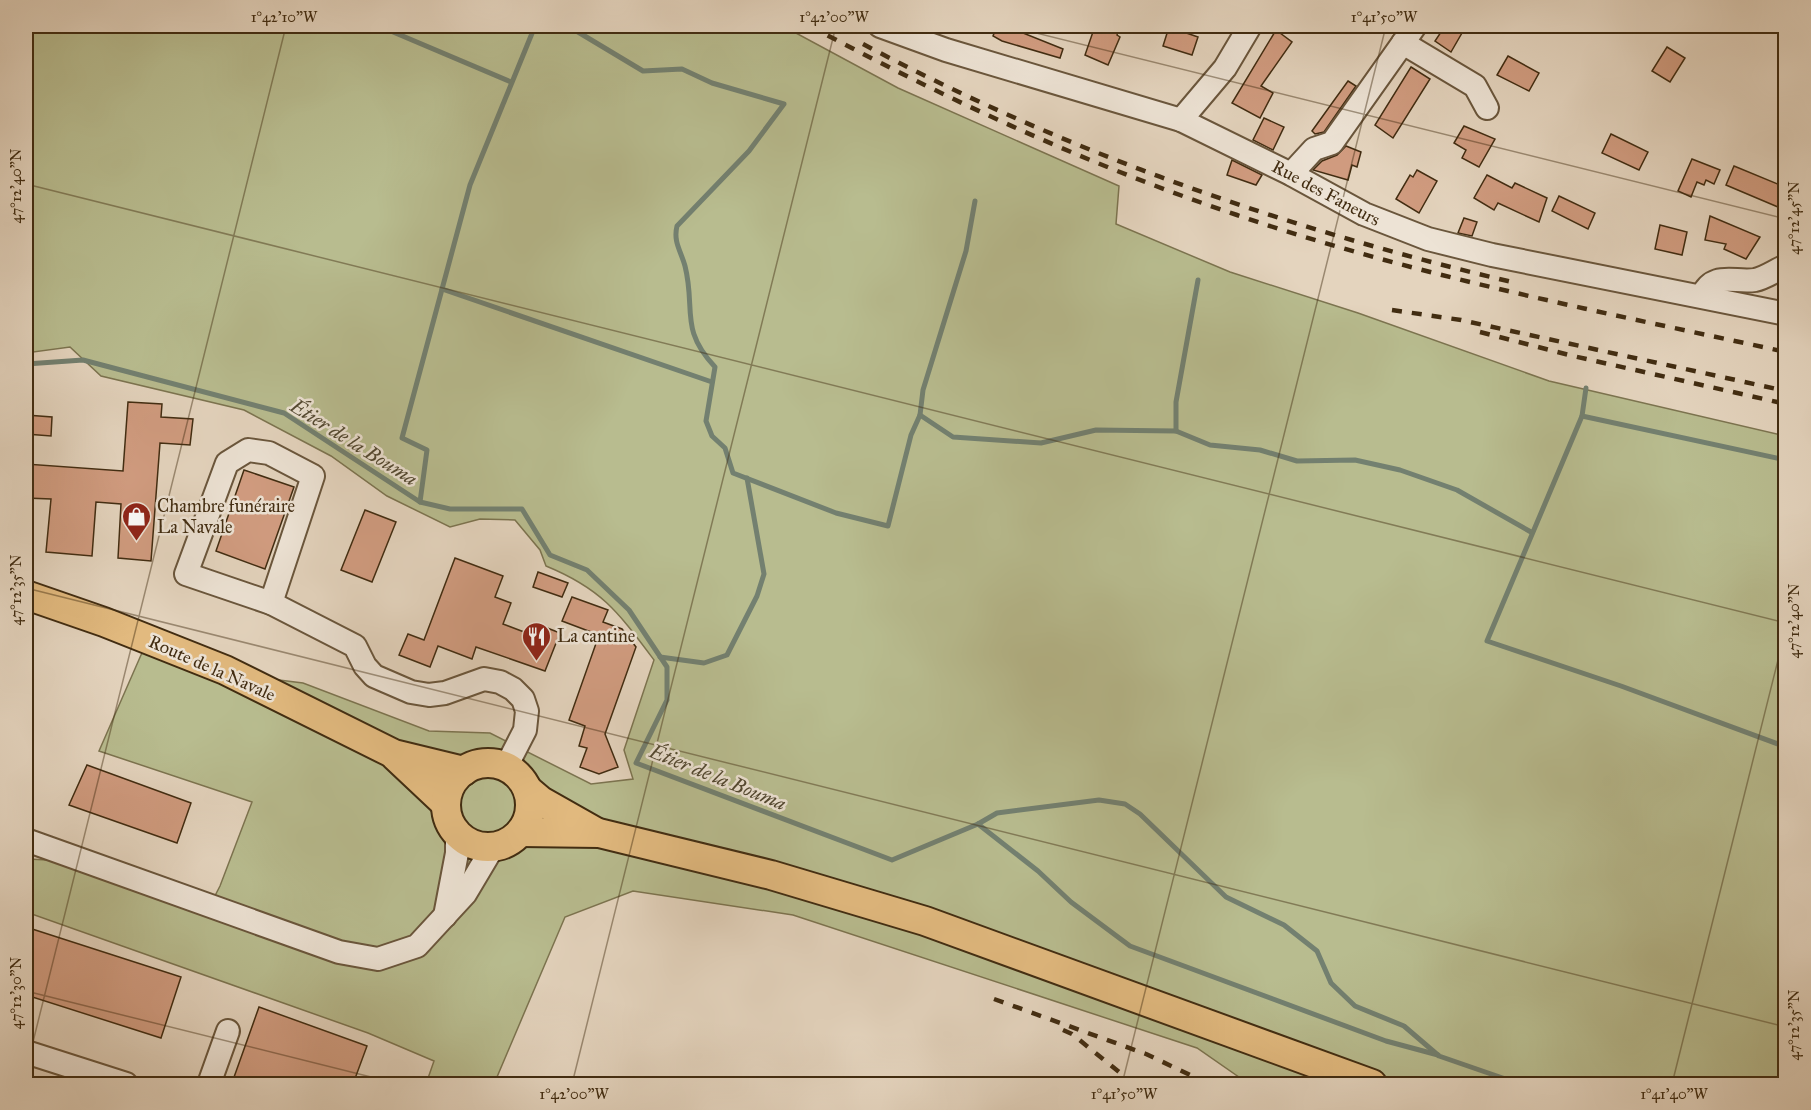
<svg xmlns="http://www.w3.org/2000/svg" width="1811" height="1110" font-family="'IM FELL Great Primer',serif">
  <rect width="100%" height="100%" fill="#e4d4be"/>
  <filter id="stains"><feTurbulence type="fractalNoise" baseFrequency=".00333" numOctaves="4"/><feColorMatrix values="0 0 0 0 .2 0 0 0 0 .09 0 0 0 0 .02 0 0 0 .5 -.17"/></filter>
  <radialGradient id="worn" r=".72"><stop offset=".6" stop-color="#630" stop-opacity="0"/><stop offset="1" stop-color="#630" stop-opacity=".3"/></radialGradient>
  <path fill="#b8bc8f" stroke="#7c7450" stroke-width="1.5" d="M26,26H783L898,88L1119,186L1116,224L1230,272L1358,313L1549,381L1785,436V1084H1249L1197,1048L793,915L633,891L565,917L494,1084H426L434,1061L368,1033L26,912V860L28,859L67,861L205,915L220,886L252,802L99,751L141,655L155,631L271,679L303,683L429,731L490,733L591,784L633,779L624,750L654,660C618,612 602,589 546,566L540,550L515,520L480,519L450,527L387,496L331,456L244,410L101,376L70,347L26,353Z"/>
  <g fill="none" stroke-linecap="round" stroke-linejoin="round">
    <g stroke="#738070" stroke-width="5">
      <path d="M379,26L511,82"/>
      <path d="M568,26L643,71L682,69L712,83L784,104L749,151L677,226C673,242 681,251 685,266C696,309 679,329 715,367L706,421L712,436L725,448L733,473L836,513L888,526L911,435L920,415L923,390L966,251L975,201"/>
      <path d="M442,289L712,382"/>
      <path d="M26,364L83,360L284,413L420,502L450,509H522L550,555L587,570L629,610L667,667V700L636,763L892,860L978,824L997,813L1099,800L1125,804L1140,814L1226,897L1284,925L1317,951L1331,983L1355,1006L1404,1026L1439,1056L1520,1084"/>
      <path d="M1586,388L1582,416L1487,641L1621,686L1786,747"/>
      <path d="M920,415L953,437L1041,443L1096,430L1176,431L1210,445L1260,450L1297,461L1355,460L1400,470L1457,490L1531,532"/>
      <path d="M1582,416L1786,460"/>
      <path d="M1176,431V402L1198,280"/>
      <path d="M420,502L427,450L402,438L470,185L535,26"/>
      <path d="M660,657L704,663L727,655L757,596L764,574L747,478"/>
      <path d="M978,824L1038,871L1071,902L1130,946L1386,1041L1438,1055"/>
    </g>
  </g>
  <g fill="#d19c80" stroke="#412c11" stroke-width="1.5">
    <path d="M997,26H1023V33L1063,49L1060,58L1002,41L993,36Z"/>
    <path d="M1095,26H1108L1119,30L1117,35L1120,37L1108,65L1085,55Z"/>
    <path d="M1445,26H1466L1451,52L1435,41Z"/>
    <path d="M1169,27L1198,37L1192,55L1163,46Z"/>
    <path d="M1276,30L1292,42L1261,86L1273,93L1260,118L1232,103Z"/>
    <path d="M1667,47L1685,58L1670,82L1652,71Z"/>
    <path d="M1508,56L1539,73L1529,91L1497,75Z"/>
    <path d="M1411,67L1430,79L1393,138L1375,125Z"/>
    <path d="M1348,81L1356,86L1324,132L1315,134L1312,131Z"/>
    <path d="M1264,118L1284,127L1273,150L1253,140Z"/>
    <path d="M1464,126L1495,139L1479,167L1462,158L1466,150L1454,143Z"/>
    <path d="M1611,134L1648,152L1639,170L1602,153Z"/>
    <path d="M1346,146L1361,152L1357,167L1352,165L1348,180L1313,170L1322,161L1337,155Z"/>
    <path d="M1692,159L1720,170L1714,184L1706,180L1704,185L1697,182L1691,197L1678,191Z"/>
    <path d="M1232,160L1262,175L1256,185L1227,175Z"/>
    <path d="M1734,166L1785,187V210L1726,185Z"/>
    <path d="M1417,170L1437,181L1419,213L1396,199L1410,175L1413,177Z"/>
    <path d="M1487,175L1512,188L1515,183L1547,198L1539,222L1498,203L1494,210L1474,198Z"/>
    <path d="M1559,196L1595,213L1588,229L1552,211Z"/>
    <path d="M1710,216L1760,237L1746,259L1724,249L1726,244L1705,240Z"/>
    <path d="M1464,218L1477,222L1472,236L1458,233Z"/>
    <path d="M1660,225L1687,232L1682,255L1655,249Z"/>
    <path d="M128,402L162,404L161,417L193,419L190,445L160,443L151,561L118,558L121,504L96,502L92,556L46,552L51,499L26,498V464L123,471Z"/>
    <path d="M26,415L52,417L51,436L26,434Z"/>
    <path d="M244,470L294,487L265,569L216,551Z"/>
    <path d="M365,510L396,522L372,582L341,570Z"/>
    <path d="M455,558L503,576L495,597L511,603L503,624L532,635L537,624L560,633L545,671L476,647L472,659L438,646L430,667L399,655L408,634L424,640Z"/>
    <path d="M538,572L568,583L562,597L533,587Z"/>
    <path d="M572,597L608,610L603,622L622,629L636,647L605,734L618,767L599,774L580,767L587,748L579,746L585,726L569,720L599,635L562,621Z"/>
    <path d="M87,765L191,803L177,843L69,805Z"/>
    <path d="M26,927L181,977L161,1038L26,995Z"/>
    <path d="M259,1007L367,1046L353,1084H246L233,1080Z"/>
  </g>
  <g fill="none" stroke-linecap="round" stroke-linejoin="round">
    <defs>
      <g id="minor">
        <path d="M880,26L946,50L1181,120L1291,174L1364,214L1428,239L1492,255L1786,314"/>
        <path d="M1403,43L1475,86L1487,108"/>
        <path d="M1181,120L1225,68L1250,26"/>
        <path d="M1291,174L1314,149L1332,143L1415,26"/>
        <path d="M1702,296C1713,271 1734,283 1755,280C1765,278 1776,270 1786,266"/>
        <path d="M248,450L269,453L313,476L271,603L186,574L227,463Z"/>
        <path d="M271,603L355,646L365,666L374,676L411,692L429,695L445,693L484,679L500,682L513,689L523,699L527,711L525,730L506,767"/>
        <path d="M26,840L339,952L378,959L417,946L465,894L493,847"/>
        <path d="M445,916L457,853V833"/>
        <path d="M26,1052L126,1084"/>
        <path d="M209,1084L228,1031"/>
      </g>
      <g id="major">
        <path d="M26,595L104,622L225,670L394,754L464,771"/>
        <path d="M395,756L446,804"/>
        <circle cx="488" cy="805" r="42"/>
        <path d="M528,790L541,801L594,831"/>
        <path d="M521,832L599,833L771,875L925,921L1372,1084"/>
      </g>
    </defs>
    <use href="#minor" stroke="#6a563c" stroke-width="26"/>
    <use href="#major" stroke="#412c11" stroke-width="32"/>
    <use href="#minor" stroke="#ede3d5" stroke-width="22"/>
    <use href="#major" stroke="#e2ba7f" stroke-width="28"/>
    <g stroke="#412c11" stroke-width="4.5" stroke-dasharray="10 10" stroke-linecap="butt">
      <path d="M810,26C948,100 1088,165 1237,215C1415,276 1602,312 1786,352"/>
      <path d="M863,44C1068,153 1286,229 1512,282"/>
      <path d="M1392,310L1461,320L1786,391"/>
      <path d="M1480,332L1573,356L1786,404"/>
      <path d="M994,999L1146,1054L1209,1084"/>
      <path d="M1063,1030L1072,1034L1134,1084"/>
    </g>
  </g>
  <path fill="none" stroke="#412c11" stroke-width="1.5" stroke-opacity="0.45" d="M1008,26L1786,219M26,184L1786,623M26,588L1786,1027M26,991L399,1084M26,1070L286,26M572,1084L836,26M1122,1084L1386,26M1672,1084L1786,628"/>
  <defs>
    <symbol id="shop-pin" viewBox="-11 -11 22 30"><path d="M0 17L-7.5 6A9.5 9.5 0 1 1 7.5 6Z" fill="#8f2418" stroke="#ede3d5"/><path d="M-5-2.5h2.3a2.7 3.5 0 0 1 5.4 0H5L5.5 6h-11ZM-1.5-2.5h3a1.5 2.3 0 0 0-3 0Z" fill="#fff"/></symbol>
    <symbol id="restaurant-pin" viewBox="-11 -11 22 30"><path d="M0 17L-7.5 6A9.5 9.5 0 1 1 7.5 6Z" fill="#8f2418" stroke="#ede3d5"/><path d="M-5-6h1v4h1v-4h1v4h1v-4h1v5L-1.5 .5V6h-2V.5L-5-1ZM5-6V6H3V1.5H1.5Q1.5-4 5-6Z" fill="#fff"/></symbol>
  </defs>
  <g fill-rule="evenodd">
    <use href="#shop-pin" x="120" y="500" width="33" height="45"/>
    <use href="#restaurant-pin" x="520" y="620" width="33" height="45"/>
  </g>
  <g text-anchor="middle" stroke-width="5" stroke-linejoin="round" paint-order="stroke">
    <g font-size="18" fill="#412c11" stroke="#ede3d5">
      <text transform="translate(1326 193) rotate(28)" y="6">Rue des Faneurs</text>
      <text transform="translate(212 668) rotate(24)" y="6">Route de la Navale</text>
    </g>
    <g font-size="18" fill="#412c11" stroke="#ede3d5" text-anchor="start">
      <text x="157" y="512">Chambre funéraire<tspan x="157" dy="21">La Navale</tspan></text>
      <text x="557" y="642">La cantine</text>
    </g>
    <g font-size="20" font-style="italic" fill="#524831" stroke="#ede3d5">
      <text transform="translate(354 442) rotate(32)" y="7">Étier de la Bouma</text>
      <text transform="translate(718 777) rotate(22)" y="7">Étier de la Bouma</text>
    </g>
  </g>
  <rect width="1811" height="1110" fill="none" stroke="#e4d4be" stroke-width="66"/>
  <rect x="33" y="33" width="1745" height="1044" fill="none" stroke="#412c11" stroke-width="2"/>
  <g font-size="15" text-anchor="middle" fill="#412c11">
    <text x="284" y="22">1°42'10"W</text>
    <text x="834" y="22">1°42'00"W</text>
    <text x="1384" y="22">1°41'50"W</text>
    <text transform="translate(16 186) rotate(-90)" y="5">47°12'40"N</text>
    <text transform="translate(1794 218) rotate(-90)" y="5">47°12'45"N</text>
    <text transform="translate(16 590) rotate(-90)" y="5">47°12'35"N</text>
    <text transform="translate(1794 621) rotate(-90)" y="5">47°12'40"N</text>
    <text transform="translate(16 993) rotate(-90)" y="5">47°12'30"N</text>
    <text transform="translate(1794 1025) rotate(-90)" y="5">47°12'35"N</text>
    <text x="574" y="1099">1°42'00"W</text>
    <text x="1124" y="1099">1°41'50"W</text>
    <text x="1674" y="1099">1°41'40"W</text>
  </g>
  <rect width="100%" height="100%" filter="url(#stains)"/>
  <rect width="100%" height="100%" fill="url(#worn)"/>
</svg>
